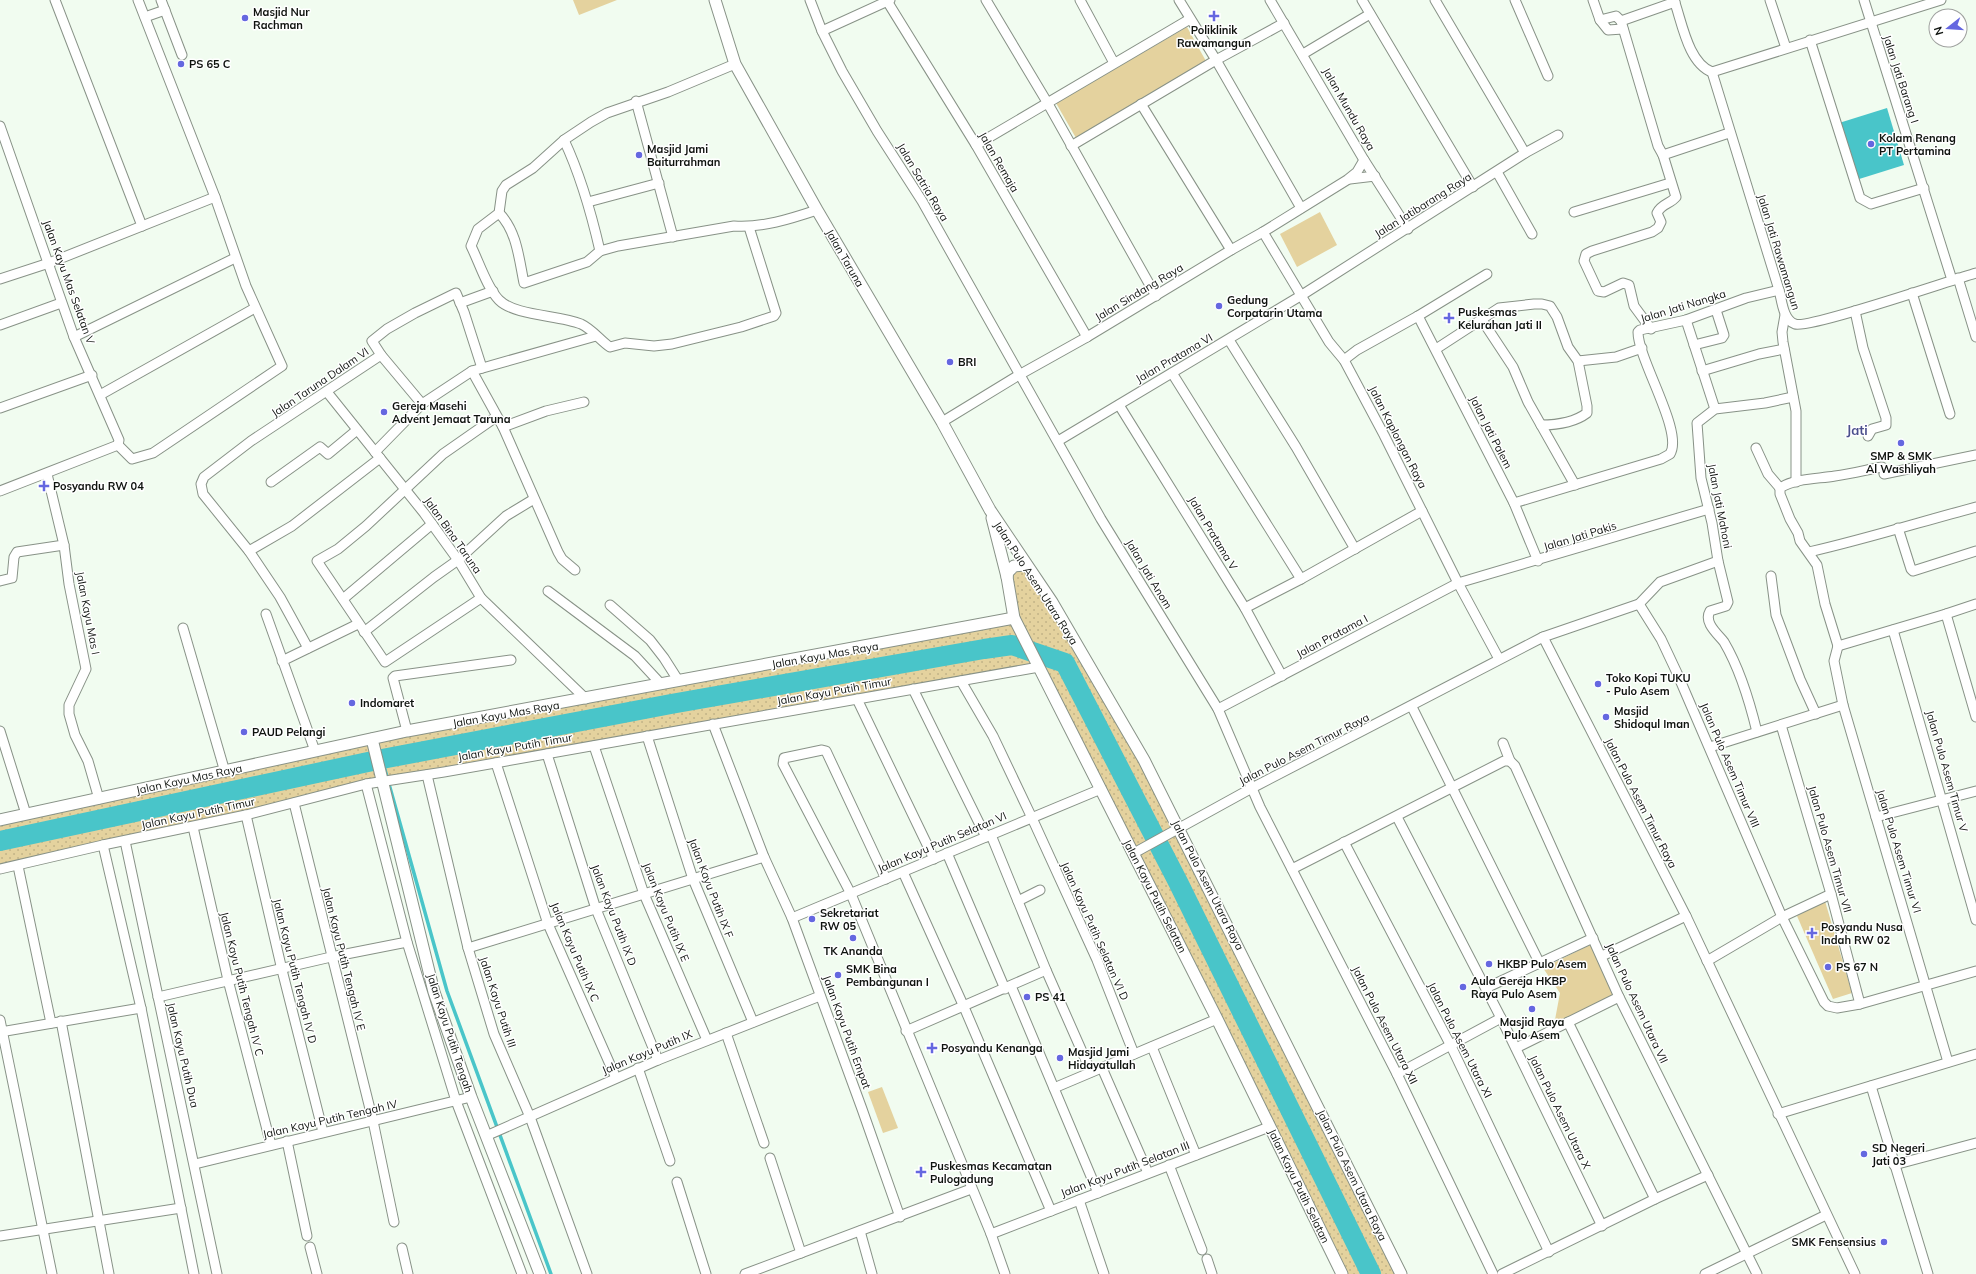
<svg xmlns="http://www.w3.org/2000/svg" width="1976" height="1274" font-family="Mulish,sans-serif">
  <defs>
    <pattern id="grass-dots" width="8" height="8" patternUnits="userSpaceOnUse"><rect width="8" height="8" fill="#e4d29e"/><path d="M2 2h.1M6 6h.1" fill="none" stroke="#c2b387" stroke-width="1.8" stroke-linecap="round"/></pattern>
  </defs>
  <rect width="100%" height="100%" fill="#f1fcf0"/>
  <path fill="url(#grass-dots)" d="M1026,565L1179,828L1401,1274H1342L1039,667L383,781L0,870V820L225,772L1014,618L1007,577Z"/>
  <g fill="#e4d29e">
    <path d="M573,0H617L579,15Z"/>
    <path d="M1187,27L1207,63L1076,138L1056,103Z"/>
    <path d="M1320,212L1337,245L1297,267L1280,234Z"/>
    <path d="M1825,901L1852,993L1833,999L1797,916Z"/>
    <path d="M1592,944L1616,995L1554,1025L1560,993L1543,968Z"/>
    <path d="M882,1087L898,1128L883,1133L868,1092Z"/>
  </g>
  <path fill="#49c5c9" d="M1887,108L1904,165L1856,180L1839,123Z"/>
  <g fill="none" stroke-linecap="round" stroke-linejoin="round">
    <path stroke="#49c5c9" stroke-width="3.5" d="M382,759L447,991L551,1274"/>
    <path stroke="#49c5c9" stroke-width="20" d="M0,841L382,759L671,704L984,649L1012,645L1065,663L1178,882L1371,1274"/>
    <defs>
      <g id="minor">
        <path d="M55,0L142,226"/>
        <path d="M161,0L182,55"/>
        <path d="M810,0L822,31L842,71L877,131L922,201L1101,519L1218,709L1260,807L1397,1074L1493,1274"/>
        <path d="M986,0L1047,102L1156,296"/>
        <path d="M1080,0L1114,63"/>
        <path d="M1179,0L1216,60L1301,208"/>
        <path d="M1270,0L1364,160L1408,229"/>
        <path d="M1362,0L1473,187"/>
        <path d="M1435,0L1525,153"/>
        <path d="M1515,0L1548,76"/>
        <path d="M1593,0L1600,20L1608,30L1623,29"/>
        <path d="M1674,0C1682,22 1688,63 1712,72"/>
        <path d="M1770,0L1786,48"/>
        <path d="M1864,0L1952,280"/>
        <path d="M887,1L976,145L1087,337"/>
        <path d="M145,17L165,10"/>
        <path d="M1600,20L1616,16L1621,21L1658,146L1663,155L1676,197C1670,204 1661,204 1657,213L1661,222L1658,228L1652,232L1592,251L1586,254L1584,261L1598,291L1604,292L1623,283L1629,285L1634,306L1651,329"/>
        <path d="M1621,21L1675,2"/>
        <path d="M822,31L890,0"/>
        <path d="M1810,40L1860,198L1871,204L1924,188"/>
        <path d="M1303,54L1370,14"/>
        <path d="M735,64L668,92L607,113L591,122L564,140L533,168L506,185L502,191L499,213L478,229L471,246C479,262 487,288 499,300C515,316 559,315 581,324C592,329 601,341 610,347L625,343L654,346L672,344L741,327L774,316L776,313L749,227"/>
        <path d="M1712,72L1779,290C1782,301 1783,320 1795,324C1809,329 1951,280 1976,273"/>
        <path d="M1712,72L1941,0"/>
        <path d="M636,101L673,237"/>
        <path d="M1141,104L1231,250"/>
        <path d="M0,126L74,337L119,440L118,445"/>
        <path d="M564,140C581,176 591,212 600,251"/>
        <path d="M976,145L1190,19"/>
        <path d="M1071,146L1216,60L1284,23"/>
        <path d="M1663,155L1729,133"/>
        <path d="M1497,172L1532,234"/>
        <path d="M1350,179L1375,176"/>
        <path d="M588,202L659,183"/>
        <path d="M1574,212L1670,183"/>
        <path d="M499,213C517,231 519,259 524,283L587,262L600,251L618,246L734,226C762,228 790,219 817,210"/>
        <path d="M1263,232L1329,342L1344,360L1384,435L1458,583L1499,659"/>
        <path d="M1958,278L1976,337"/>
        <path d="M0,279L49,263L215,197"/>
        <path d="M1912,293L1950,414"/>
        <path d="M460,303L493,291"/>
        <path d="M1855,311L1863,348L1886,418V425L1872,429L1868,436"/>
        <path d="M1785,315L1782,332L1783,342L1796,411V482"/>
        <path d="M1418,316L1514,503L1538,561"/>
        <path d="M1482,320L1513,367L1528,402L1575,485"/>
        <path d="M1686,320L1715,409"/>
        <path d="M0,325L61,303"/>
        <path d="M74,337L235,258"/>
        <path d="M1229,340L1296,447L1355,549"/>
        <path d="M1694,345L1722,338L1724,335L1716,310"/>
        <path d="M1436,349L1499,308L1534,304H1542L1550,306L1557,317L1568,347L1578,361L1587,406V413C1575,422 1556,425 1541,425"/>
        <path d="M381,355L422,404"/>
        <path d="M1344,360L1357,350L1418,316L1487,274"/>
        <path d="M1578,361L1616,357L1642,348"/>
        <path d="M472,371L503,427L558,552L562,559L575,570"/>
        <path d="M1702,371L1759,354L1784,349"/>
        <path d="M1172,373L1301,579"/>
        <path d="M327,392L424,513L458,560L481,598L586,699"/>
        <path d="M100,395L255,308"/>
        <path d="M1119,405L1245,608L1282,676"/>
        <path d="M0,408L92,375"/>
        <path d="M942,422L1019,375L1087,337L1231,250L1263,232L1347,180L1357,172L1364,160"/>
        <path d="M503,427L546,411L584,402"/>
        <path d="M1058,441L1302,295L1525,153L1558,135"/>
        <path d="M118,445L132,459L153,453L282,366L246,286L215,197L138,0"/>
        <path d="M1756,448L1768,474L1780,488"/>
        <path d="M375,452L422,404L472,371L596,336"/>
        <path d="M47,474L64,545L69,584L86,669L69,705V714L75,735L88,761L99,799"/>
        <path d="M1884,474L1976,455"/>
        <path d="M271,482L320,447L328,454L357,430"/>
        <path d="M0,491L118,445"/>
        <path d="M1514,503L1661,459L1670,454C1684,432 1638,360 1638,332L1640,330L1686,320L1746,298L1779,290"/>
        <path d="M1898,528L1911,569L1913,571L1976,551"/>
        <path d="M249,551L292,526L380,458"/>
        <path d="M1809,552C1866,539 1920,522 1976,507"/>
        <path d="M1771,576L1776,615L1800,679L1816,714"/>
        <path d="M0,581L12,578L14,557L17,552L64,545"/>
        <path d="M548,591L635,656L660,683"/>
        <path d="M481,598L385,662L317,561L338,549L366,526L443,454L496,417"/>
        <path d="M343,599L432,524"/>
        <path d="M1639,604L1661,639L1677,673L1782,917L1824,1002L1828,1006L1837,1008L1860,1004L1976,971"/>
        <path d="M610,605L650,640L664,658L678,680"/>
        <path d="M1245,608L1301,579L1422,511"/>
        <path d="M266,614L315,751"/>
        <path d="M1946,614L1976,717"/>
        <path d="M183,628L225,772"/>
        <path d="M1893,630L1976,920"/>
        <path d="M364,632L434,577L458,560L506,516L534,499"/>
        <path d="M1543,637L1639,604L1660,582L1718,561"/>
        <path d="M1838,646L1834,661L1843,705L1948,1062"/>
        <path d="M1838,646L1825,604L1817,565L1800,541L1798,533L1790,519L1780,494V488C1796,478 1817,479 1835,476C1851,474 1866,470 1882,467"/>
        <path d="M1838,646L1946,614L1976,604"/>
        <path d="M308,648L280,597L249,551L203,494L201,484L204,477L251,441L381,355L372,341L387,329L415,313L456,293L464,312L482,368"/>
        <path d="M282,661L358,624"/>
        <path d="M961,681L993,736L1032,818L1097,960L1134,1054"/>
        <path d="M913,689L986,837"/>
        <path d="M857,699L934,859"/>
        <path d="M1412,707L1539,962"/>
        <path d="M1218,709L1458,583L1709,509"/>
        <path d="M713,724L764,857L792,918L862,1109L900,1217"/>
        <path d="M1781,725L1831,894L1860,1004"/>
        <path d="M0,731L26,814"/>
        <path d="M407,731L393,678L395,676L511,660"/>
        <path d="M1757,732C1750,703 1740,669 1724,642C1719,635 1703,623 1710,611L1726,606L1728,602L1718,561L1712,523L1701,478L1697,423L1715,409L1765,403L1793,397"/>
        <path d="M647,736L693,879L753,1022"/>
        <path d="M1503,743L1510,761L1515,766L1619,997L1757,1274"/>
        <path d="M594,746L644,894L707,1040"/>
        <path d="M1710,747L1843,705"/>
        <path d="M547,754L596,909L658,1060"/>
        <path d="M496,763L548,924L616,1078"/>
        <path d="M427,775L468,948L494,1034L530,1117L587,1274"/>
        <path d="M366,784L407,942L456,1101L522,1274"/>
        <path d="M294,803L373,1121L394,1222"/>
        <path d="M246,815L282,970L323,1132"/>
        <path d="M1397,817L1501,1018L1602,1226"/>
        <path d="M1876,817L1976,791"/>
        <path d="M193,827L228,980L271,1145"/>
        <path d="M991,835L1046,970L1091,1072"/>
        <path d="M125,841L217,1274"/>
        <path d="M1344,842L1451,1046L1549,1252"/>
        <path d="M103,845L141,1008L194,1274"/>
        <path d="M947,853L1005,989"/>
        <path d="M1134,853L1252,788L1543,637L1686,916L1855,1274"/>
        <path d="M18,866L51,1023"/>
        <path d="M0,869L103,845L246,815L366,784L444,772L1039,667"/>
        <path d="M1292,869L1504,761H1510"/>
        <path d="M903,872L964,1007L1051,1211"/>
        <path d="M886,879L826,751L822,750L784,758L783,764L851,894L991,1234L1005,1274"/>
        <path d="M1018,901L1040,890"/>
        <path d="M792,918L1101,789"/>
        <path d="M468,948L764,857"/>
        <path d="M1602,956L1686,916"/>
        <path d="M1707,961L1782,917L1831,894"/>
        <path d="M1011,986L1098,1193"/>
        <path d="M1486,988L1593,938"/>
        <path d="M158,997L331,957L407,942"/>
        <path d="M0,1020L52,1274"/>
        <path d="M61,1021L109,1274"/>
        <path d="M1568,1022L1655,1199"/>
        <path d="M906,1031L1046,970"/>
        <path d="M0,1032L141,1008"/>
        <path d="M726,1033L764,1143"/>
        <path d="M1152,1047L1196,1155"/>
        <path d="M1516,1048L1619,997"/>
        <path d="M638,1068L670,1161"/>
        <path d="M1102,1068L1148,1173"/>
        <path d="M1397,1074L1501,1018"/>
        <path d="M1871,1086L1928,1274"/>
        <path d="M1054,1088L1217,1019"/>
        <path d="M1778,1114L1976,1054"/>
        <path d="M486,1136L658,1060L820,996"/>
        <path d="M287,1141L307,1236"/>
        <path d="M770,1158L801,1253"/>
        <path d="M195,1164L471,1097"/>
        <path d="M1169,1165L1202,1250"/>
        <path d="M1894,1165L1976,1143"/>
        <path d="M677,1182L706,1274"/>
        <path d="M1079,1200L1104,1274"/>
        <path d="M860,1231L872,1274"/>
        <path d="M991,1234L1269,1127"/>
        <path d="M0,1236L181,1208"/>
        <path d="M310,1247L317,1274"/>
        <path d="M402,1248L408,1274"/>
        <path d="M1207,1259L1212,1274"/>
        <path d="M745,1274L971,1189"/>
        <path d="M1502,1274L1655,1199L1708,1175"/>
        <path d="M1705,1274L1826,1215"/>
      </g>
      <g id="tertiary">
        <path d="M715,0L735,64L817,210L942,422L990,510L1052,602L1144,760L1401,1274"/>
        <path d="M992,518L1007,577L1014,618L1217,1019L1342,1274"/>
        <path d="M1007,577L1008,572L1014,566L1026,565"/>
        <path d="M372,739L434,992L471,1097L540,1274"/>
        <path d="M0,820L407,731L1014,618"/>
      </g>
    </defs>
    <use href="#minor" stroke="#889287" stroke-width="11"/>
    <use href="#tertiary" stroke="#889287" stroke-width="13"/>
    <use href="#minor" stroke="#fff" stroke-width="9"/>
    <use href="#tertiary" stroke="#fff" stroke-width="11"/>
  </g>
  <g fill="#6567e0" stroke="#fff" stroke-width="1.5">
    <path d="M1212 10h4v4h4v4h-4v4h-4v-4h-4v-4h4z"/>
    <circle cx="245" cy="18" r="4"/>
    <circle cx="181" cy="64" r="4"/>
    <circle cx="1871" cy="144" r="4"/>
    <circle cx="639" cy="155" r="4"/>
    <circle cx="1219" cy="306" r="4"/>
    <path d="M1447 312h4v4h4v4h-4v4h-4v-4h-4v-4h4z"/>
    <circle cx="950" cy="362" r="4"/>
    <circle cx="384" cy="412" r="4"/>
    <circle cx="1901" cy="443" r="4"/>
    <path d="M42 480h4v4h4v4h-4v4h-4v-4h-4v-4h4z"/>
    <circle cx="1598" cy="684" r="4"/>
    <circle cx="352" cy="703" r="4"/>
    <circle cx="1606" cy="717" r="4"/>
    <circle cx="244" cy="732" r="4"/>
    <circle cx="812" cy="919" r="4"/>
    <path d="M1810 927h4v4h4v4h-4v4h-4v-4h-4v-4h4z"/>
    <circle cx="853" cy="938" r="4"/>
    <circle cx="1489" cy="964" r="4"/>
    <circle cx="1828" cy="967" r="4"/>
    <circle cx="838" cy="975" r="4"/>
    <circle cx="1463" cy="987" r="4"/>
    <circle cx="1027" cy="997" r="4"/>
    <circle cx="1532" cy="1009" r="4"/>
    <path d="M930 1042h4v4h4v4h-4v4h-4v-4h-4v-4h4z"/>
    <circle cx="1060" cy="1058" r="4"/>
    <circle cx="1864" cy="1154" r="4"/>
    <path d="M919 1166h4v4h4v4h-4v4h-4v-4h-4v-4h4z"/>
    <circle cx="1884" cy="1242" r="4"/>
  </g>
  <g text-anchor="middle" stroke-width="3" stroke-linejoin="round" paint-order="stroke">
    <g font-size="11" font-weight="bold" fill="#0f130f" stroke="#fff" text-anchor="start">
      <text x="253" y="16">Masjid Nur<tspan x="253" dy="13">Rachman</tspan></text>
      <text x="1214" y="34" text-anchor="middle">Poliklinik<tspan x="1214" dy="13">Rawamangun</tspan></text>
      <text x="189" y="68">PS 65 C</text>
      <text x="1879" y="142">Kolam Renang<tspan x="1879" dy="13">PT Pertamina</tspan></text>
      <text x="647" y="153">Masjid Jami<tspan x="647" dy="13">Baiturrahman</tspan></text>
      <text x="1227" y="304">Gedung<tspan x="1227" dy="13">Corpatarin Utama</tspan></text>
      <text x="1458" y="316">Puskesmas<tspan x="1458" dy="13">Kelurahan Jati II</tspan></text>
      <text x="958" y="366">BRI</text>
      <text x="392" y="410">Gereja Masehi<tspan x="392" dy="13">Advent Jemaat Taruna</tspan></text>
      <text x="1901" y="460" text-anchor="middle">SMP &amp; SMK<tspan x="1901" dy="13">Al Washliyah</tspan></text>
      <text x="53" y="490">Posyandu RW 04</text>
      <text x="1606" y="682">Toko Kopi TUKU<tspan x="1606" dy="13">- Pulo Asem</tspan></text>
      <text x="360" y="707">Indomaret</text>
      <text x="1614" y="715">Masjid<tspan x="1614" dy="13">Shidoqul Iman</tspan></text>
      <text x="252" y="736">PAUD Pelangi</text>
      <text x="820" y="917">Sekretariat<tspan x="820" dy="13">RW 05</tspan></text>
      <text x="1821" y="931">Posyandu Nusa<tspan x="1821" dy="13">Indah RW 02</tspan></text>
      <text x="853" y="955" text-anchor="middle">TK Ananda</text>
      <text x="1497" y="968">HKBP Pulo Asem</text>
      <text x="1836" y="971">PS 67 N</text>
      <text x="846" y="973">SMK Bina<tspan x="846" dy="13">Pembangunan I</tspan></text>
      <text x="1471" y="985">Aula Gereja HKBP<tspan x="1471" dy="13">Raya Pulo Asem</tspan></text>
      <text x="1035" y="1001">PS 41</text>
      <text x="1532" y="1026" text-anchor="middle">Masjid Raya<tspan x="1532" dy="13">Pulo Asem</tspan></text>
      <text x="941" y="1052">Posyandu Kenanga</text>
      <text x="1068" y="1056">Masjid Jami<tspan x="1068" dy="13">Hidayatullah</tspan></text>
      <text x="1872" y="1152">SD Negeri<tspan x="1872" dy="13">Jati 03</tspan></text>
      <text x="930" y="1170">Puskesmas Kecamatan<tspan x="930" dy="13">Pulogadung</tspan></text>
      <text x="1876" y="1246" text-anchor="end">SMK Fensensius</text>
    </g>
    <g font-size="11" fill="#0f130f" stroke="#fff">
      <text transform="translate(1901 79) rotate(72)" y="4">Jalan Jati Barang I</text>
      <text transform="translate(1349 109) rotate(60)" y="4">Jalan Mundu Raya</text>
      <text transform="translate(999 162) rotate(60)" y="4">Jalan Remaja</text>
      <text transform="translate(923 182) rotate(59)" y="4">Jalan Satria Raya</text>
      <text transform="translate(1423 205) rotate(-32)" y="4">Jalan Jatibarang Raya</text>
      <text transform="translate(1779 252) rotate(73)" y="4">Jalan Jati Rawamangun</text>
      <text transform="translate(845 258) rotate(60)" y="4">Jalan Taruna</text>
      <text transform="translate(69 282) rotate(70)" y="4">Jalan Kayu Mas Selatan V</text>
      <text transform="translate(1139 292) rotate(-31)" y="4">Jalan Sindang Raya</text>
      <text transform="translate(1683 306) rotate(-17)" y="4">Jalan Jati Nangka</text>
      <text transform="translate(1174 358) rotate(-30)" y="4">Jalan Pratama VI</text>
      <text transform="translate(320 382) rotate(-34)" y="4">Jalan Taruna Dalam VI</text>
      <text transform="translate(1491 432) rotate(63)" y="4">Jalan Jati Palem</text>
      <text transform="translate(1398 437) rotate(63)" y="4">Jalan Kaplongan Raya</text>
      <text transform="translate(1720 506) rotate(79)" y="4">Jalan Jati Mahoni</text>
      <text transform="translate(1213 533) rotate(59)" y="4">Jalan Pratama V</text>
      <text transform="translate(453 535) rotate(55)" y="4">Jalan Bina Taruna</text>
      <text transform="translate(1580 536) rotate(-17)" y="4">Jalan Jati Pakis</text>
      <text transform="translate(1149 574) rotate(59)" y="4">Jalan Jati Anom</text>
      <text transform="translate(1036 583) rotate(57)" y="4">Jalan Pulo Asem Utara Raya</text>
      <text transform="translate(88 613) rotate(79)" y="4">Jalan Kayu Mas I</text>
      <text transform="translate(1332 636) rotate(-28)" y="4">Jalan Pratama I</text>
      <text transform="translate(825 655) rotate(-10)" y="4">Jalan Kayu Mas Raya</text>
      <text transform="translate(834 691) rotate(-10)" y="4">Jalan Kayu Putih Timur</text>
      <text transform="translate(506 714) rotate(-10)" y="4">Jalan Kayu Mas Raya</text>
      <text transform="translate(515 747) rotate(-10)" y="4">Jalan Kayu Putih Timur</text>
      <text transform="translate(1304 749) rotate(-27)" y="4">Jalan Pulo Asem Timur Raya</text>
      <text transform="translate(1730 765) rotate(67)" y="4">Jalan Pulo Asem Timur VIII</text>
      <text transform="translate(1947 771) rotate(74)" y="4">Jalan Pulo Asem Timur V</text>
      <text transform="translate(189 779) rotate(-12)" y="4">Jalan Kayu Mas Raya</text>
      <text transform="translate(1641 803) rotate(63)" y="4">Jalan Pulo Asem Timur Raya</text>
      <text transform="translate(198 813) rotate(-12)" y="4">Jalan Kayu Putih Timur</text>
      <text transform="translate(942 842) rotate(-23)" y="4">Jalan Kayu Putih Selatan VI</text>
      <text transform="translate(1830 849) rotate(74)" y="4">Jalan Pulo Asem Timur VII</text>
      <text transform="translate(1899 851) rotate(73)" y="4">Jalan Pulo Asem Timur VI</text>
      <text transform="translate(1208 885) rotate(63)" y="4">Jalan Pulo Asem Utara Raya</text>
      <text transform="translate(711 888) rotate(69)" y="4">Jalan Kayu Putih IX F</text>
      <text transform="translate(1155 896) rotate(63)" y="4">Jalan Kayu Putih Selatan</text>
      <text transform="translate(666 912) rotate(68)" y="4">Jalan Kayu Putih IX E</text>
      <text transform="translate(614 915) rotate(69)" y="4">Jalan Kayu Putih IX D</text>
      <text transform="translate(1095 931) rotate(66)" y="4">Jalan Kayu Putih Selatan VI D</text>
      <text transform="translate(575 952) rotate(67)" y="4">Jalan Kayu Putih IX C</text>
      <text transform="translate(344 959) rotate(76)" y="4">Jalan Kayu Putih Tengah IV E</text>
      <text transform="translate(295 971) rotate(76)" y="4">Jalan Kayu Putih Tengah IV D</text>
      <text transform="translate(242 984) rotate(76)" y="4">Jalan Kayu Putih Tengah IV C</text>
      <text transform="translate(498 1002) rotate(72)" y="4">Jalan Kayu Putih III</text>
      <text transform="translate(1637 1003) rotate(65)" y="4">Jalan Pulo Asem Utara VII</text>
      <text transform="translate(1385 1025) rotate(63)" y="4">Jalan Pulo Asem Utara XII</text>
      <text transform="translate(847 1032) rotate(70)" y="4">Jalan Kayu Putih Empat</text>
      <text transform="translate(450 1033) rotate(72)" y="4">Jalan Kayu Putih Tengah</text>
      <text transform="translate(1460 1040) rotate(63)" y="4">Jalan Pulo Asem Utara XI</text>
      <text transform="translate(647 1052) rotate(-23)" y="4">Jalan Kayu Putih IX</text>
      <text transform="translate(183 1055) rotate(77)" y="4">Jalan Kayu Putih Dua</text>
      <text transform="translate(1560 1112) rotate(64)" y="4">Jalan Pulo Asem Utara X</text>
      <text transform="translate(330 1119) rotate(-13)" y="4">Jalan Kayu Putih Tengah IV</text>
      <text transform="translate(1125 1169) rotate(-21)" y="4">Jalan Kayu Putih Selatan III</text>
      <text transform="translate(1352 1175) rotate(64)" y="4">Jalan Pulo Asem Utara Raya</text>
      <text transform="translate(1299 1186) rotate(64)" y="4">Jalan Kayu Putih Selatan</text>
    </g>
    <g font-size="13" font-weight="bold" fill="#4b4f8d" stroke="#fff">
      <text x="1857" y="435">Jati</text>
    </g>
  </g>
  <g transform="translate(1948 28) rotate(253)"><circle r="19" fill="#ffffff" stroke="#9fa19f"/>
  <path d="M0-3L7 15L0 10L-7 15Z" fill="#6567e0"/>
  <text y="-6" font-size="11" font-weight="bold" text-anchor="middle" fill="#0f130f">N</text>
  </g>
</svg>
